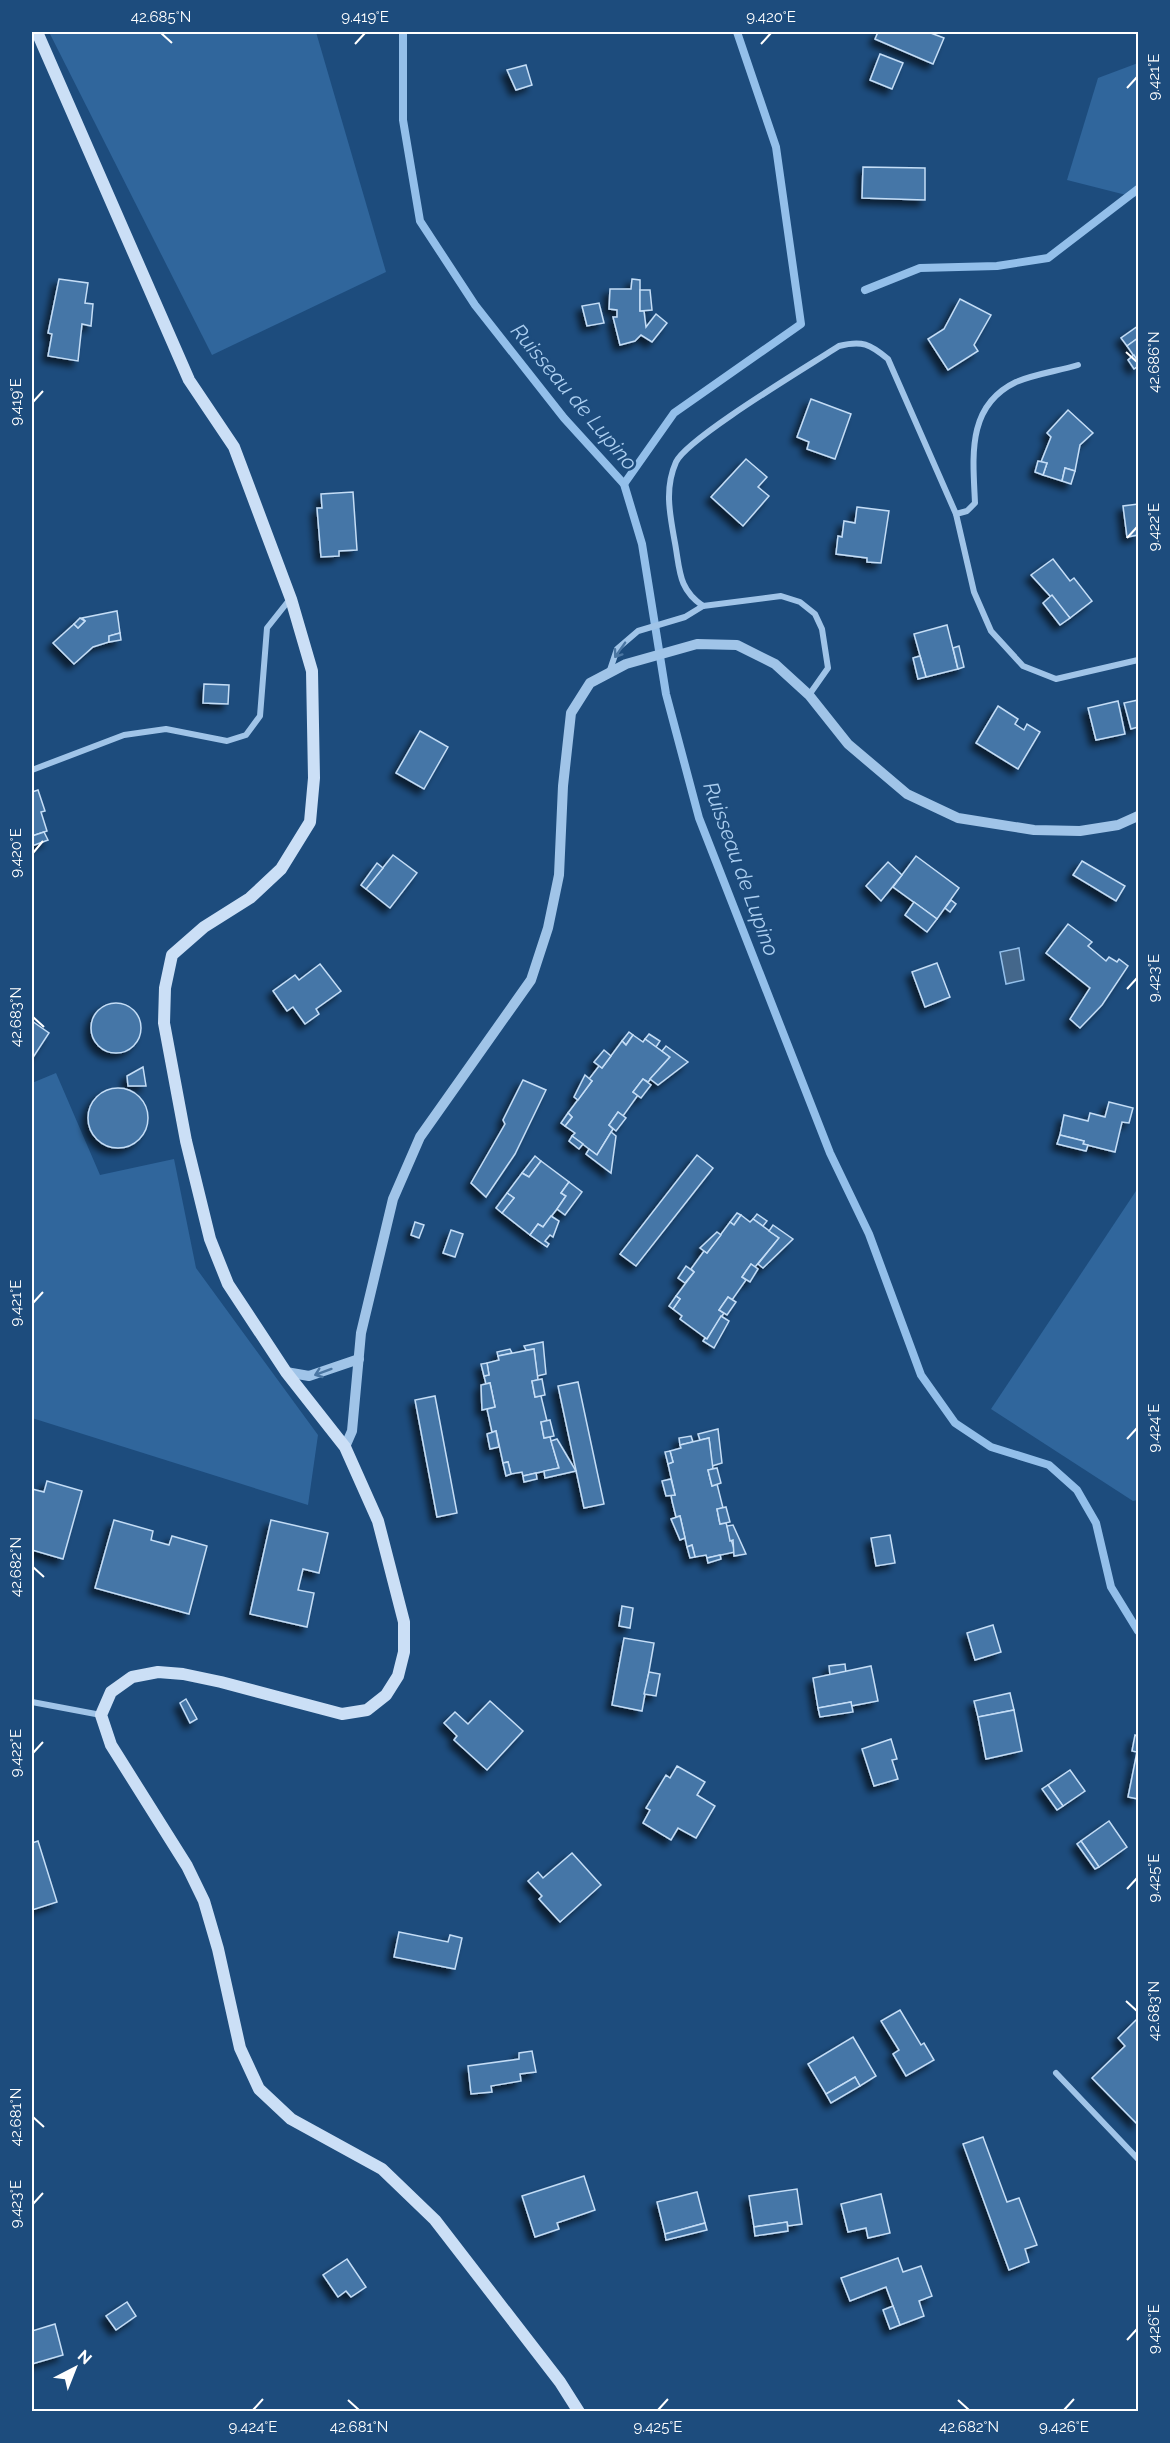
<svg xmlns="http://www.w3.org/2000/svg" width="1170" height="2443" font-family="Raleway,sans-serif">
  <defs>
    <filter id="shadow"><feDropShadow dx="-5.5" dy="5.5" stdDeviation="3" flood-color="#0009"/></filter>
  </defs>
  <rect width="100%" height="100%" fill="#1d4c7d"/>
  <g fill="#30669c">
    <path d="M49,32H316L386,272L212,355Z"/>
    <path d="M1138,63V198L1067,180L1098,78Z"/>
    <path d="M56,1073L100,1175L174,1159L196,1268L318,1435L308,1505L32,1418V1083Z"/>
    <path d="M1138,1188V1500L1133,1501L991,1409Z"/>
  </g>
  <path fill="#44678b" stroke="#93bfea" stroke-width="1.5" d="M1019,948L1024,980L1006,984L1000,952Z"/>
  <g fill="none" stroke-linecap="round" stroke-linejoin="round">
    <g stroke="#93bfea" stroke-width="8">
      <path d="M403,32V120L420,221L475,305L564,418L624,484L642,544L666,694L699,818L830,1153L869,1234L921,1375L955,1423L991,1447L1049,1465L1077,1490L1096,1523L1111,1587L1138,1631"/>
      <path d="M865,290L920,268L997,266L1048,258L1138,189"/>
      <path d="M624,484L674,413L801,324L776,147L737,32"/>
    </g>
  </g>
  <g fill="#4576a7" stroke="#c4ddf6" stroke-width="1.5" filter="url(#shadow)">
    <path d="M878,32H928L944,38L933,64L875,39Z"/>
    <path d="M880,54L903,63L892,89L870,80Z"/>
    <path d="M526,65L532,85L516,90L507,70Z"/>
    <path d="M863,167L925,168V200L862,198Z"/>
    <path d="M59,279L88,283L85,303L93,304L91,326L82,324L78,361L48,356L52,334L48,333Z"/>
    <path d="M632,279L640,280V311H644L646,327L656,314L667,323L652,342L641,335L635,341L620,345L613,317H617V310L609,309L610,289H631Z"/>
    <path d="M640,290H650L652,310L640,311Z"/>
    <path d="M960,299L991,315L974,345L978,351L948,370L928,339L944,329Z"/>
    <path d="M599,303L604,323L587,326L582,306Z"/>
    <path d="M1138,326V338L1127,346L1121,338Z"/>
    <path d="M1138,338V362L1127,346Z"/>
    <path d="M1134,355L1138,362V366L1134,369L1128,360Z"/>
    <path d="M811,399L851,414L835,459L807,449L809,442L797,437Z"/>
    <path d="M1068,410L1093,433L1080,445L1075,471L1065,468L1062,481L1043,475L1047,463L1041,462L1051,437L1047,433Z"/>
    <path d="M746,459L767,477L758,487L769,496L743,526L711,497Z"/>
    <path d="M1038,461L1047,463L1043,475L1035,472Z"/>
    <path d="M1065,468L1075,471L1071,484L1062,481Z"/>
    <path d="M353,492L357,550L339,551V556L321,557L317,508H322L321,494Z"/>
    <path d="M1138,504V535L1127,537L1123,506Z"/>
    <path d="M857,507L889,511L881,563L867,562V558L836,554L838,536L842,537L844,521L855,523Z"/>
    <path d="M1053,559L1070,581L1074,578L1092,601L1070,618L1031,575Z"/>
    <path d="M1052,595L1070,618L1060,625L1043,603Z"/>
    <path d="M117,611L120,633L109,636V642L93,647L74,664L53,643L74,624L78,628L85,621L82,618Z"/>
    <path d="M80,618L85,621L78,628L74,624Z"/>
    <path d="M947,625L958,669L926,677L914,634Z"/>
    <path d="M120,633L121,640L109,642V636Z"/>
    <path d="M959,646L964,667L958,669L953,648Z"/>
    <path d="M920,656L926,677L918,679L913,658Z"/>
    <path d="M204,684L229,685L228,704L203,703Z"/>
    <path d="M1138,700V727L1131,729L1124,703Z"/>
    <path d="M1118,701L1125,734L1096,740L1088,708Z"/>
    <path d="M998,706L1018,719L1015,724L1024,730L1027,724L1040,732L1018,769L976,743Z"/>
    <path d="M420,731L448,747L424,789L396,773Z"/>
    <path d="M38,790L45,811L41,812L47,831L32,836V792Z"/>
    <path d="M44,832L48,840L32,846V836Z"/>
    <path d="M393,855L417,873L390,908L366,889Z"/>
    <path d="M916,856L959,888L937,919L893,887Z"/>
    <path d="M1082,861L1125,886L1116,901L1073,875Z"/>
    <path d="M888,862L902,875L881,901L866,886Z"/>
    <path d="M377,863L383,868L366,889L361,885Z"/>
    <path d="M951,900L956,904L950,912L945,908Z"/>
    <path d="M914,902L937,919L927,932L905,915Z"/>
    <path d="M1068,924L1092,942L1088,946L1106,961L1109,957L1117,962L1119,959L1128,966L1102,1005L1080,1028L1070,1019L1090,988L1046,953Z"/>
    <path d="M937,963L950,997L925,1007L912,972Z"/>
    <path d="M320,964L341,991L316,1009L319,1014L305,1024L293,1007L287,1011L273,991L295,975L299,980Z"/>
    <circle cx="116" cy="1028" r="25"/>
    <path d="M32,1021L49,1033L32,1059Z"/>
    <path d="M629,1032L633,1035L626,1045L622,1041Z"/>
    <path d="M649,1034L660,1041L656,1047L645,1039Z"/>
    <path d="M633,1035L643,1042L645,1039L670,1057L648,1082L643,1079L633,1092L638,1095L623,1116L618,1112L609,1125L613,1129L597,1155L572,1136L575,1133L565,1126L572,1117L568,1113L592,1081L589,1079L599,1066L602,1068L622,1041L626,1045Z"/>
    <path d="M666,1046L688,1062L658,1085L650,1079L670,1057L662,1051Z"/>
    <path d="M604,1050L611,1056L602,1068L594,1062Z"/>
    <path d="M143,1067L146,1086H128L127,1076Z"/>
    <path d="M585,1075L592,1081L578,1100L574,1097Z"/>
    <path d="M643,1079L651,1085L641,1098L633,1092Z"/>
    <path d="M523,1080L546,1090L515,1154L486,1197L471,1183L505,1124L503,1120Z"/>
    <circle cx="118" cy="1118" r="30"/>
    <path d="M1109,1102L1133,1108L1129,1123L1122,1122L1115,1152L1083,1144L1084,1141L1060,1135L1064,1115L1088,1121L1090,1113L1105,1117Z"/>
    <path d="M618,1112L626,1118L616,1131L609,1125Z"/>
    <path d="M568,1113L572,1117L565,1126L561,1123Z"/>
    <path d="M611,1132L616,1136L611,1173L586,1154L589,1149L597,1155Z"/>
    <path d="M1060,1135L1084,1141L1083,1144L1088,1145L1086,1151L1057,1144Z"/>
    <path d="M572,1136L583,1144L579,1149L569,1141Z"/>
    <path d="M697,1155L713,1168L636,1266L620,1254Z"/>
    <path d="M535,1156L541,1161L529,1177L522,1173Z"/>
    <path d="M541,1161L569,1182L561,1193L566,1196L557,1209L543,1227L538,1224L530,1235L502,1213L514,1198L507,1193L522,1173L529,1177Z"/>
    <path d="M569,1182L582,1192L565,1215L557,1209L566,1196L561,1193Z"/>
    <path d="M507,1193L514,1198L502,1213L496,1208Z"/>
    <path d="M737,1213L741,1215L734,1225L730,1222Z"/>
    <path d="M757,1214L767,1221L763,1226L753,1219Z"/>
    <path d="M741,1215L750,1222L753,1219L779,1238L755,1267L751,1264L742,1277L746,1280L732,1300L728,1297L719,1310L724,1313L707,1339L680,1319L682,1316L673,1309L680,1299L676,1296L694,1272L691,1269L704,1251L707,1253L730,1222L734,1225Z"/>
    <path d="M551,1216L559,1221L553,1237L550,1235L545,1241L549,1244L547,1247L530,1235L538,1224L543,1227Z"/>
    <path d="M415,1222L424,1225L419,1238L411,1235Z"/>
    <path d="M773,1225L793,1239L763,1268L758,1264L779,1238L769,1231Z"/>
    <path d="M451,1230L463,1234L455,1257L443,1253Z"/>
    <path d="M717,1232L721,1235L707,1253L700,1248Z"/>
    <path d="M751,1264L758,1269L750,1282L742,1277Z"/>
    <path d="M686,1266L694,1272L685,1283L678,1278Z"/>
    <path d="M676,1296L680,1299L673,1309L669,1306Z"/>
    <path d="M728,1297L736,1302L727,1315L719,1310Z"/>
    <path d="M721,1316L729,1321L714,1348L703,1341L705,1338L707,1339Z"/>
    <path d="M543,1342L546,1374L537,1376L534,1349L526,1350L524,1346Z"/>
    <path d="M510,1349L512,1353L498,1356L497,1352Z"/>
    <path d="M534,1349L538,1380L532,1381L535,1397L541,1396L547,1421L541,1422L544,1438L550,1437L559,1468L523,1476L522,1472L511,1474L508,1462L503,1463L496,1431L492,1432L487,1409L495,1407L490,1383L486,1384L484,1376L489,1375L487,1363L499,1360L498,1356Z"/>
    <path d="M487,1363L489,1375L484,1376L481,1364Z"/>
    <path d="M542,1379L545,1395L535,1397L532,1381Z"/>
    <path d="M578,1382L604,1504L584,1508L558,1386Z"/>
    <path d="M490,1383L495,1407L482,1410L481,1385Z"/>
    <path d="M435,1396L457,1513L437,1517L415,1400Z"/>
    <path d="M550,1420L554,1436L544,1438L541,1422Z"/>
    <path d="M718,1429L722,1463L712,1466L709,1438L700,1440L698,1434Z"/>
    <path d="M496,1431L499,1447L490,1449L487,1434Z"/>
    <path d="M691,1436L693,1442L680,1445L679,1438Z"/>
    <path d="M709,1438L713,1469L708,1470L712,1486L717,1484L723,1508L717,1509L720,1524L726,1523L735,1552L707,1558L706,1555L695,1557L692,1545L687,1547L680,1516L676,1517L672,1501L671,1495H675L668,1464L673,1462L670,1451L681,1448L680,1445Z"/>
    <path d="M557,1439L576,1471L545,1478L544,1471L559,1468L551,1441Z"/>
    <path d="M670,1451L673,1462L668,1464L665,1452Z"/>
    <path d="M508,1462L511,1474L506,1476L503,1463Z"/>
    <path d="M717,1468L721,1483L712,1486L708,1470Z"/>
    <path d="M536,1473L537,1479L524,1482L523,1476Z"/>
    <path d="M671,1479L675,1495L666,1496L662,1481Z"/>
    <path d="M47,1481L82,1491L63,1559L32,1550V1489L44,1492Z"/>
    <path d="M726,1507L730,1522L720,1524L717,1509Z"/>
    <path d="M680,1516L685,1538L680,1540L671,1519Z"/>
    <path d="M114,1520L153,1531L151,1540L169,1545L172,1536L207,1546L189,1614L95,1588Z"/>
    <path d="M271,1520L328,1533L319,1573L303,1569L298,1590L314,1593L307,1627L250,1614Z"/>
    <path d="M733,1525L746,1554L734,1556L733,1540L730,1541L727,1526Z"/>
    <path d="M890,1535L895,1563L876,1566L871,1538Z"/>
    <path d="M692,1545L695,1557L690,1558L687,1547Z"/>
    <path d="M720,1555L721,1559L708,1563L707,1558Z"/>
    <path d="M622,1606L633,1608L630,1628L619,1626Z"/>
    <path d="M993,1625L1001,1652L975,1660L967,1633Z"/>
    <path d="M624,1638L654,1643L642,1711L612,1705Z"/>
    <path d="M845,1664L846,1673L830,1675L829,1666Z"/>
    <path d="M871,1666L878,1701L851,1706V1702L818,1708L813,1678Z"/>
    <path d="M649,1672L660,1674L656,1696L644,1694Z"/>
    <path d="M1010,1693L1014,1710L978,1717L974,1701Z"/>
    <path d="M186,1699L197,1719L190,1723L180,1703Z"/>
    <path d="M490,1701L523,1731L487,1770L454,1740L457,1736L444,1723L455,1712L468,1724Z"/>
    <path d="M851,1702L853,1712L820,1717L818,1708Z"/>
    <path d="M1014,1710L1022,1751L986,1759L978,1717Z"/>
    <path d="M1135,1735L1138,1736V1799L1128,1797L1137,1752L1132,1751Z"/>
    <path d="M891,1739L897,1759L892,1760L898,1779L874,1786L862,1749Z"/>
    <path d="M677,1766L705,1782L697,1795L715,1806L696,1838L678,1828L671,1840L643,1823L650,1810L646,1808L666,1775L670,1778Z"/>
    <path d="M1070,1770L1085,1791L1063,1806L1048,1785Z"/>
    <path d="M1048,1785L1063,1806L1057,1810L1042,1789Z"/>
    <path d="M1109,1821L1127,1847L1099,1867L1081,1841Z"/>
    <path d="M38,1841L57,1902L32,1910V1843Z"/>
    <path d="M1081,1841L1099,1867L1095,1869L1077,1844Z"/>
    <path d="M572,1853L601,1885L560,1922L539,1899L542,1896L528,1881L538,1872L543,1878Z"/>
    <path d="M399,1932L448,1942L450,1935L462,1938L455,1969L394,1957Z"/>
    <path d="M900,2010L921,2045L924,2043L934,2060L906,2076L893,2054L899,2050L881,2021Z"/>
    <path d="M1138,2018V2123L1137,2124L1092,2078L1125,2046L1118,2038Z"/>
    <path d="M853,2037L876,2076L860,2086L855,2077L826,2094L808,2064Z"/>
    <path d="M532,2051L536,2072L520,2074L521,2081L491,2086L492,2092L471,2094L468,2066L519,2059V2053Z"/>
    <path d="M855,2077L860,2086L831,2103L826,2094Z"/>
    <path d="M983,2137L1007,2202L1019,2198L1037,2245L1025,2249L1029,2262L1009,2270L963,2144Z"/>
    <path d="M584,2176L595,2210L557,2223L559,2229L535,2237L522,2196Z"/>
    <path d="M797,2189L802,2224L788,2226L787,2222L754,2227L749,2196Z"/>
    <path d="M697,2192L705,2223L665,2234L657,2202Z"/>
    <path d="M881,2194L890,2233L868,2238L866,2228L848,2232L841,2204Z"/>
    <path d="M787,2222L788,2231L755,2236L754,2227Z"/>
    <path d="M705,2223L707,2230L666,2240L665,2234Z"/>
    <path d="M898,2258L903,2272L921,2266L932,2296L919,2301L924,2316L900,2325L886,2287L850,2301L841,2278Z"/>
    <path d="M347,2259L366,2287L351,2297L346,2291L338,2297L323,2275Z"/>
    <path d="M127,2302L136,2316L116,2330L106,2316Z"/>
    <path d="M893,2306L900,2325L890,2329L883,2310Z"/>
    <path d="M55,2324L63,2355L32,2364V2331Z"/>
  </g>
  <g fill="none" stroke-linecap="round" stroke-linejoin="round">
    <g stroke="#a0c4e8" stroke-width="6">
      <path d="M956,514L967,511L975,503C973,457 966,406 1016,382C1035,374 1058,371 1078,365"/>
      <path d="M609,673L617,649L638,631L685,617L703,606"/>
      <path d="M809,695L828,668L822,629L815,614L800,602L781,596L703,606C678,589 680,570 675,543C670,515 664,489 676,462C687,438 810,365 839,346C862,340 870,344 888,359L956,514L974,592L991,631L1023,666L1056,679L1138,660"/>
      <path d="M32,770L124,735L166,729L227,741L246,735L260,716L267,628L290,599"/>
      <path d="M32,1702L101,1715"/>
      <path d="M1056,2073L1138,2159"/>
    </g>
    <g stroke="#a0c4e8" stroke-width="10">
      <path d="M286,1372L309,1376L359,1359"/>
      <path d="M345,1447L352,1431L361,1333L393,1199L420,1137L531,980L548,928L559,875L563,786L571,713L590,683L626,664L697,644L737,645L775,664L809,695L848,744L907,794L958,818L1034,830L1080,831L1118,825L1138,816"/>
    </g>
    <path stroke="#cbdff6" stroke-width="12" d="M37,32L189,380L234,447L291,599L312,671L314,778L310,822L281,869L250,898L204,927L172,955L165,988L164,1023L186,1141L210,1239L228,1284L286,1372L345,1447L378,1521L404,1622V1652L398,1676L386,1695L367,1710L342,1714L221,1682L183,1674L158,1672L132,1677L111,1692L101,1715L111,1745L187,1866L204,1901L218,1949L240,2048L259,2089L291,2119L382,2169L435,2220L560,2382L579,2412"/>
  </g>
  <defs><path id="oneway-shaft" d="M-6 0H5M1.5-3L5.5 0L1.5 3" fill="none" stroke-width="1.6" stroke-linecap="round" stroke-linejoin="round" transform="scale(1.5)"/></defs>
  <g stroke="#4b76a2">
    <use href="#oneway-shaft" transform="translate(620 650) rotate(125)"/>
    <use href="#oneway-shaft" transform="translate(323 1372) rotate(160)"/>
  </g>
  <path fill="none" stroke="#fff" stroke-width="2" d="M161,33L172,43M355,44L365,33M761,44L771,33M1127,88L1137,77M1126,352L1137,362M33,402L43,391M1127,538L1137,527M33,853L43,841M1127,989L1137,978M33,1017L44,1027M33,1303L43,1292M1127,1439L1137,1428M33,1567L44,1577M33,1753L43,1742M1127,1889L1137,1878M1126,2001L1137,2011M33,2117L44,2127M33,2204L43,2193M1127,2340L1137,2329M348,2400L359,2410M958,2400L969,2410M253,2410L263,2399M658,2410L668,2399M1064,2410L1074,2399"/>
  <g text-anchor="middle" stroke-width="5" stroke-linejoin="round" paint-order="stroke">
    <g font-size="21" font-style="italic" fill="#abcef0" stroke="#1d4c7d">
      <text transform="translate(574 397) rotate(50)" y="7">Ruisseau de Lupino</text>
      <text transform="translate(741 869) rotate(70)" y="7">Ruisseau de Lupino</text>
    </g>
  </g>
  <rect width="1170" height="2443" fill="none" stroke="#1d4c7d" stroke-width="66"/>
  <g transform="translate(75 2368) rotate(42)" stroke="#1d4c7d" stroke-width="4.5" paint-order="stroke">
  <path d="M0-4.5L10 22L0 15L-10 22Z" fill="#ffffff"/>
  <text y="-9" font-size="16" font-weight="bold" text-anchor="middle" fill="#ffffff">N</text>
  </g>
  <rect x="33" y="33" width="1104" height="2377" fill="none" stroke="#fff" stroke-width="2"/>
  <g font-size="15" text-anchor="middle" fill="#fff">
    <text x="161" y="22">42.685°N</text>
    <text x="365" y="22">9.419°E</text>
    <text x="771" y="22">9.420°E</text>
    <text transform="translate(1154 77) rotate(-90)" y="5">9.421°E</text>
    <text transform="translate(1154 362) rotate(-90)" y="5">42.686°N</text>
    <text transform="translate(16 402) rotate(-90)" y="5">9.419°E</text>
    <text transform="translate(1154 527) rotate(-90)" y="5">9.422°E</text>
    <text transform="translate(16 853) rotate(-90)" y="5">9.420°E</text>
    <text transform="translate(1154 978) rotate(-90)" y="5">9.423°E</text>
    <text transform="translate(16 1017) rotate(-90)" y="5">42.683°N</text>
    <text transform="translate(16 1303) rotate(-90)" y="5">9.421°E</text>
    <text transform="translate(1154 1428) rotate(-90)" y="5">9.424°E</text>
    <text transform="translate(16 1567) rotate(-90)" y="5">42.682°N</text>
    <text transform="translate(16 1753) rotate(-90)" y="5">9.422°E</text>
    <text transform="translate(1154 1878) rotate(-90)" y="5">9.425°E</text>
    <text transform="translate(1154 2011) rotate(-90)" y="5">42.683°N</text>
    <text transform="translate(16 2117) rotate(-90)" y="5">42.681°N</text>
    <text transform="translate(16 2204) rotate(-90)" y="5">9.423°E</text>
    <text transform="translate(1154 2329) rotate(-90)" y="5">9.426°E</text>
    <text x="253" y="2432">9.424°E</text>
    <text x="359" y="2432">42.681°N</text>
    <text x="658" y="2432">9.425°E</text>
    <text x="969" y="2432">42.682°N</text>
    <text x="1064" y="2432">9.426°E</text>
  </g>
</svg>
